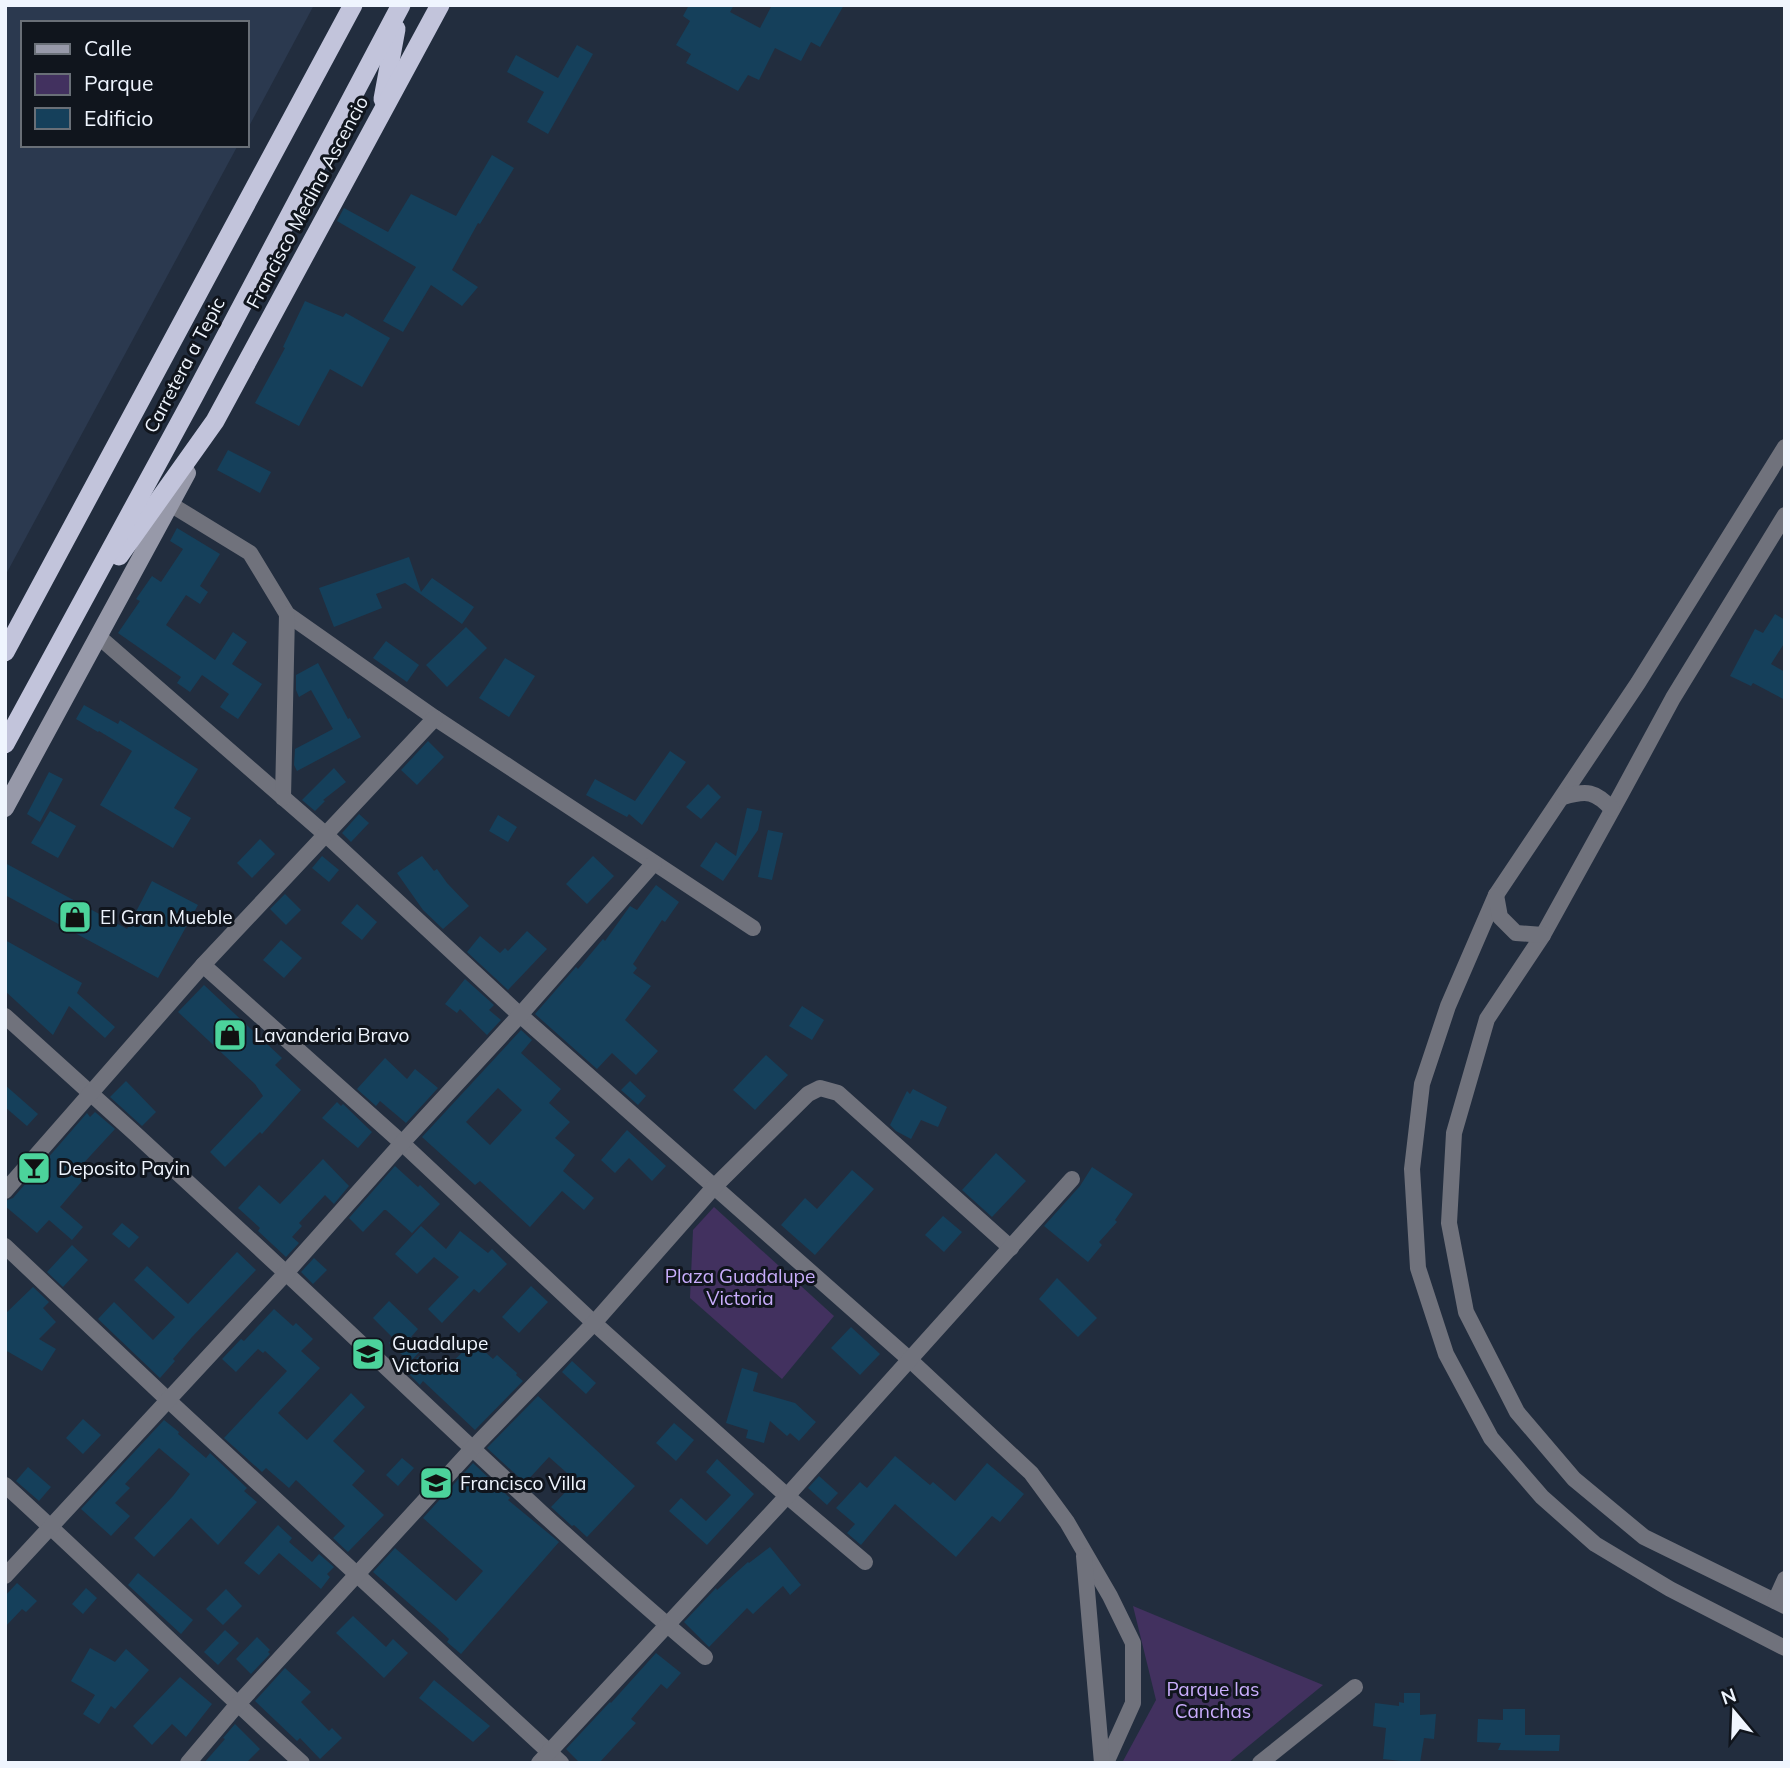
<svg xmlns="http://www.w3.org/2000/svg" width="1790" height="1768" font-family="Mulish,sans-serif">
  <rect width="100%" height="100%" fill="#222d3e"/>
  <path fill="#2b394f" d="M5,5H314L247,130V23H23V145H238L5,576Z"/>
  <g fill="#42315f">
    <path d="M714,1207L834,1316L782,1379L690,1298L693,1230Z"/>
    <path d="M1133,1606L1323,1685L1228,1763H1122L1156,1700Z"/>
  </g>
  <g fill="#15405b" fill-rule="evenodd">
    <path d="M689,5H734L730,12L760,28L772,5H844L820,47L811,42L801,61L775,48L759,80L748,75L738,91L686,63L691,54L676,45L690,21L683,16Z"/>
    <path d="M577,45L593,54L548,134L527,122L544,92L507,72L516,55L558,78Z"/>
    <path d="M492,155L514,168L480,224L478,223L452,270L478,287L462,306L431,285L403,332L383,321L416,267L337,221L344,208L388,232L411,194L456,216Z"/>
    <path d="M305,301L343,317L346,313L390,338L362,387L330,369L299,426L255,403L285,348L283,347Z"/>
    <path d="M228,450L271,472L260,493L217,470Z"/>
    <path d="M177,528L220,554L200,586L208,592L200,604L186,595L166,625L215,660L233,632L247,642L232,664L262,684L238,719L220,707L229,694L202,675L190,692L177,683L181,677L118,633L140,601L136,599L152,576L161,582L183,549L170,541Z"/>
    <path d="M409,557L421,592L432,578L474,607L462,624L405,583L376,594L382,608L334,627L319,588Z"/>
    <path d="M1775,614L1785,620V642L1771,664L1785,672V700L1753,683L1751,686L1730,676L1755,629L1763,633Z"/>
    <path d="M466,627L487,648L447,687L426,665Z"/>
    <path d="M386,641L419,665L407,682L373,658Z"/>
    <path d="M505,658L535,676L509,717L479,698Z"/>
    <path d="M318,663L348,719L350,718L361,737L297,771L294,765L295,749L333,729L311,690L299,697L296,690V675Z"/>
    <path d="M84,705L118,724L120,720L198,769L174,808L191,818L173,848L100,805L132,751L99,731L98,732L76,719Z"/>
    <path d="M428,741L444,757L417,785L401,770Z"/>
    <path d="M670,751L686,762L642,825L629,814L627,817L586,795L595,779L635,801Z"/>
    <path d="M334,768L346,782L323,800L325,801L315,811L302,800Z"/>
    <path d="M49,772L63,779L40,822L27,814Z"/>
    <path d="M708,784L721,797L701,819L686,807Z"/>
    <path d="M747,808L762,811L758,830L723,881L700,866L716,842L736,856Z"/>
    <path d="M50,811L76,826L58,858L31,843Z"/>
    <path d="M359,814L369,823L351,842L342,833Z"/>
    <path d="M498,815L517,827L508,842L489,831Z"/>
    <path d="M768,830L783,833L772,880L758,877Z"/>
    <path d="M260,839L275,854L252,878L237,863Z"/>
    <path d="M322,856L339,870L329,882L312,868Z"/>
    <path d="M422,856L434,871L437,869L447,883L469,906L443,929L423,910L397,873Z"/>
    <path d="M593,856L614,876L587,904L566,884Z"/>
    <path d="M5,863L127,929L152,881L198,905L158,978L5,895Z"/>
    <path d="M656,885L679,902L665,922L662,920L633,964L637,968L633,973L651,986L625,1020L658,1051L636,1075L612,1053L597,1069L535,1014L576,967L578,969L603,939L605,941L630,906L637,910Z"/>
    <path d="M285,894L301,910L286,925L270,909Z"/>
    <path d="M357,904L377,922L362,940L341,923Z"/>
    <path d="M527,931L547,949L508,990L467,952L480,936L500,953L505,948L508,951Z"/>
    <path d="M5,940L82,983L77,993L115,1027L105,1038L69,1006L53,1035L5,991Z"/>
    <path d="M281,940L302,958L284,978L263,960Z"/>
    <path d="M465,979L494,1005L489,1010L501,1020L487,1035L460,1009L457,1013L445,1004Z"/>
    <path d="M204,985L282,1058L275,1065L301,1090L262,1134L260,1132L225,1167L210,1152L263,1096L255,1084L178,1012Z"/>
    <path d="M802,1006L824,1020L812,1040L789,1026Z"/>
    <path d="M521,1030L532,1040L521,1053L561,1089L549,1103L570,1122L555,1138L575,1155L563,1171L594,1198L584,1210L562,1191L530,1227L480,1181L475,1185L422,1137ZM498,1088L522,1110L490,1145L466,1122Z"/>
    <path d="M766,1055L788,1075L755,1110L733,1090Z"/>
    <path d="M385,1058L407,1079L415,1069L438,1088L406,1123L380,1101L376,1106L357,1089Z"/>
    <path d="M126,1081L156,1112L142,1126L110,1097Z"/>
    <path d="M630,1081L646,1096L638,1105L621,1090Z"/>
    <path d="M5,1085L38,1114L27,1126L5,1107Z"/>
    <path d="M913,1089L947,1107L938,1127L921,1120L911,1139L896,1131L890,1125L907,1091L910,1094Z"/>
    <path d="M337,1102L341,1106L343,1104L372,1132L358,1148L322,1118Z"/>
    <path d="M95,1112L115,1129L80,1167L88,1174L60,1207L83,1227L72,1240L49,1220L37,1233L5,1206V1201L13,1198L87,1113L90,1117Z"/>
    <path d="M627,1130L666,1166L652,1181L629,1158L615,1173L601,1160Z"/>
    <path d="M996,1153L1026,1181L992,1217L962,1190Z"/>
    <path d="M323,1159L349,1186L334,1204L325,1195L299,1223L302,1226L292,1237L299,1243L286,1257L258,1231L260,1228L238,1208L259,1185L280,1204Z"/>
    <path d="M395,1166L418,1187L420,1185L440,1204L412,1233L386,1210H384L363,1232L349,1218Z"/>
    <path d="M1092,1167L1133,1194L1115,1220L1117,1222L1099,1242L1102,1245L1088,1262L1044,1226L1080,1186Z"/>
    <path d="M852,1170L874,1189L815,1255L781,1225L805,1198L817,1209Z"/>
    <path d="M943,1216L962,1232L944,1252L925,1235Z"/>
    <path d="M122,1223L139,1237L129,1248L112,1234Z"/>
    <path d="M421,1226L446,1249L460,1231L488,1253L492,1249L507,1264L479,1293L474,1289L442,1323L428,1309L459,1277L434,1257L417,1274L395,1254Z"/>
    <path d="M72,1245L88,1260L63,1287L47,1272Z"/>
    <path d="M237,1252L256,1270L192,1337L173,1359L175,1361L160,1378L98,1319L114,1302L153,1340L175,1317L134,1280L147,1266L188,1304Z"/>
    <path d="M314,1258L327,1270L313,1284L301,1272Z"/>
    <path d="M1057,1278L1097,1318L1078,1337L1039,1299Z"/>
    <path d="M531,1286L548,1302L519,1333L502,1317Z"/>
    <path d="M33,1287L49,1302L43,1308L56,1322L39,1339L56,1349L42,1371L5,1350V1314Z"/>
    <path d="M389,1301L418,1329L411,1337L423,1348L410,1362L389,1343L393,1338L373,1318Z"/>
    <path d="M274,1309L293,1326L296,1323L313,1339L301,1351L320,1368L278,1413L307,1440L351,1393L365,1407L333,1441L365,1471L352,1485L384,1515L348,1552L333,1538L345,1526L296,1480L289,1488L266,1468L262,1472L224,1438L287,1371L265,1351L263,1353L258,1349L236,1372L222,1359L241,1339L244,1341Z"/>
    <path d="M851,1327L880,1354L860,1375L831,1348Z"/>
    <path d="M473,1341L493,1359L497,1355L517,1373L516,1375L523,1381L475,1430L423,1381L420,1385L405,1370L419,1356L440,1375Z"/>
    <path d="M572,1361L596,1383L586,1394L562,1372Z"/>
    <path d="M742,1368L758,1373L753,1391L795,1403L816,1422L799,1441L790,1433L787,1436L770,1421L764,1443L746,1438L748,1430L726,1423Z"/>
    <path d="M538,1396L635,1486L587,1537L574,1525L572,1526L551,1507L576,1481L549,1457L525,1483L487,1448Z"/>
    <path d="M83,1419L101,1435L83,1454L66,1438Z"/>
    <path d="M164,1420L179,1432L178,1434L206,1458L210,1453L247,1488L244,1491L257,1502L218,1545L191,1518L154,1557L134,1538L173,1496L190,1474L159,1448L125,1484L130,1488L115,1503L130,1516L111,1536L81,1509Z"/>
    <path d="M674,1423L694,1440L676,1461L656,1443Z"/>
    <path d="M895,1456L930,1485L933,1482L955,1501L987,1463L1024,1494L1000,1522L992,1516L956,1557L895,1504L861,1545L847,1533L855,1524L836,1508L860,1482L867,1488Z"/>
    <path d="M402,1458L414,1468L398,1486L386,1475Z"/>
    <path d="M717,1459L754,1494L707,1545L669,1511L681,1498L706,1521L731,1495L706,1472Z"/>
    <path d="M473,1463L510,1498L508,1500L559,1542L461,1654L447,1642L449,1639L435,1626L373,1572L395,1548L456,1601L483,1571L423,1518Z"/>
    <path d="M28,1467L51,1487L39,1501L16,1481Z"/>
    <path d="M819,1476L838,1493L827,1505L808,1488Z"/>
    <path d="M278,1525L292,1538L289,1542L312,1562L319,1554L334,1567L327,1574L330,1577L321,1589L279,1553L259,1575L244,1563Z"/>
    <path d="M770,1547L801,1585L790,1595L783,1586L753,1614L747,1608L709,1647L684,1622L716,1588L717,1590L748,1562L749,1563Z"/>
    <path d="M138,1573L193,1620L181,1634L128,1585Z"/>
    <path d="M17,1583L37,1601L26,1612L22,1609L5,1627V1596Z"/>
    <path d="M86,1588L97,1598L83,1614L72,1604Z"/>
    <path d="M226,1589L242,1606L223,1625L206,1609Z"/>
    <path d="M353,1616L386,1647L393,1639L408,1653L384,1678L336,1633Z"/>
    <path d="M225,1630L239,1643L218,1665L204,1652Z"/>
    <path d="M257,1637L270,1650L268,1652L270,1654L251,1674L236,1659Z"/>
    <path d="M90,1648L115,1662L126,1649L149,1670L115,1709L111,1706L99,1724L83,1714L95,1695L71,1681Z"/>
    <path d="M656,1653L681,1673L667,1689L661,1684L631,1719L636,1723L599,1763H580L566,1749L610,1702L611,1703Z"/>
    <path d="M285,1668L311,1692L301,1702L329,1731L332,1728L342,1738L320,1759L300,1738L297,1741L255,1701Z"/>
    <path d="M180,1677L212,1704L186,1737L172,1724L152,1745L133,1726Z"/>
    <path d="M434,1680L490,1726L473,1742L419,1698Z"/>
    <path d="M1404,1693H1420V1715L1436,1714L1434,1739L1424,1738L1420,1763L1383,1759L1386,1728L1373,1726L1375,1703L1399,1706V1702L1404,1703Z"/>
    <path d="M1503,1709H1525V1735H1560L1559,1751L1498,1750L1501,1743L1477,1742L1478,1719L1503,1720Z"/>
    <path d="M235,1724L260,1749L246,1763H204L225,1739L223,1738Z"/>
  </g>
  <g fill="none" stroke-linecap="round" stroke-linejoin="round">
    <g stroke="#70727c" stroke-width="16">
      <path d="M1785,447L1638,683L1496,895L1448,1006L1422,1084L1412,1169L1418,1268L1446,1354L1491,1438L1542,1497L1595,1544L1670,1589L1785,1648"/>
      <path d="M170,504L250,553L287,614L435,718L753,928"/>
      <path d="M1785,515L1673,698L1621,794L1543,935L1487,1019L1454,1133L1449,1223L1466,1312L1517,1412L1574,1479L1644,1537L1785,1606"/>
      <path d="M98,636L325,834L520,1015L909,1359L1031,1473L1067,1522L1110,1596L1133,1643V1703L1106,1763"/>
      <path d="M1563,797C1587,790 1595,791 1612,809"/>
      <path d="M283,798L287,614"/>
      <path d="M1496,895L1500,917L1516,933L1543,935"/>
      <path d="M203,965L402,1143L594,1323L787,1496L865,1562"/>
      <path d="M5,1016C100,1101 194,1187 287,1274C425,1403 560,1535 705,1657"/>
      <path d="M5,1191L203,965L435,718"/>
      <path d="M5,1246L168,1400L561,1763"/>
      <path d="M5,1485C105,1576 201,1672 302,1763"/>
      <path d="M1084,1556L1102,1763"/>
      <path d="M5,1576L286,1273L402,1143L520,1015L654,863"/>
      <path d="M1775,1601L1785,1579"/>
      <path d="M188,1763L237,1705L472,1449L594,1323L714,1187L808,1094L820,1088L838,1093L1011,1248"/>
      <path d="M539,1763L787,1496L1072,1179"/>
      <path d="M1260,1763L1355,1687"/>
    </g>
    <path stroke="#9799a9" stroke-width="18" d="M5,808L187,473"/>
    <g stroke="#c2c4db" stroke-width="19">
      <path d="M383,99L396,29"/>
      <path d="M119,556L215,421L440,5"/>
      <path d="M5,652L353,5"/>
      <path d="M5,744L193,398L401,5"/>
    </g>
  </g>
  <defs>
    <symbol id="shop-square" viewBox="-11 -11 22 22"><rect x="-9" y="-9" width="18" height="18" rx="4" fill="#4cd39b" stroke="#10151d"/><path d="M-5-2.5h2.3a2.7 3.5 0 0 1 5.4 0H5L5.5 6h-11ZM-1.5-2.5h3a1.5 2.3 0 0 0-3 0Z" fill="#111"/></symbol>
    <symbol id="bar-square" viewBox="-11 -11 22 22"><rect x="-9" y="-9" width="18" height="18" rx="4" fill="#4cd39b" stroke="#10151d"/><path d="M-6-5H6L.8 .8V4.5H3.5V6h-7V4.5H-.8V.8Z" fill="#111"/></symbol>
    <symbol id="school-square" viewBox="-11 -11 22 22"><rect x="-9" y="-9" width="18" height="18" rx="4" fill="#4cd39b" stroke="#10151d"/><path d="M0-5L7-2L0 1L-7-2ZM-4 1L0 2.5L4 1V4Q0 6-4 4Z" fill="#111"/></symbol>
  </defs>
  <g fill-rule="evenodd">
    <use href="#shop-square" x="56" y="898" width="38" height="38"/>
    <use href="#shop-square" x="211" y="1016" width="38" height="38"/>
    <use href="#bar-square" x="15" y="1149" width="38" height="38"/>
    <use href="#school-square" x="349" y="1335" width="38" height="38"/>
    <use href="#school-square" x="417" y="1464" width="38" height="38"/>
  </g>
  <g text-anchor="middle" stroke-width="6" stroke-linejoin="round" paint-order="stroke">
    <g font-size="19" fill="#eff5fe" stroke="#10151d">
      <text transform="translate(307 202) rotate(-62)" y="7">Francisco Medina Ascencio</text>
      <text transform="translate(184 365) rotate(-62)" y="7">Carretera a Tepic</text>
    </g>
    <g font-size="19" fill="#eff5fe" stroke="#10151d" text-anchor="start">
      <text x="100" y="924">El Gran Mueble</text>
      <text x="254" y="1042">Lavanderia Bravo</text>
      <text x="58" y="1175">Deposito Payin</text>
      <text x="392" y="1350">Guadalupe<tspan x="392" dy="22">Victoria</tspan></text>
      <text x="460" y="1490">Francisco Villa</text>
    </g>
    <g font-size="19" fill="#c9adfc" stroke="#10151d">
      <text x="740" y="1283">Plaza Guadalupe<tspan x="740" dy="22">Victoria</tspan></text>
      <text x="1213" y="1696">Parque las<tspan x="1213" dy="22">Canchas</tspan></text>
    </g>
  </g>
  <rect width="1790" height="1768" fill="none" stroke="#eff5fe" stroke-width="14"/>
  <rect x="21" y="21" width="228" height="126" fill="#10151d" stroke="#696f77" stroke-width="2"/>
  <rect x="35" y="44" width="35" height="10" fill="#9799a9" stroke="#696f77" stroke-width="2"/>
  <text x="84" y="56" font-size="21" fill="#eff5fe">Calle</text>
  <rect x="35" y="74" width="35" height="21" fill="#42315f" stroke="#696f77" stroke-width="2"/>
  <text x="84" y="91" font-size="21" fill="#eff5fe">Parque</text>
  <rect x="35" y="108" width="35" height="21" fill="#15405b" stroke="#696f77" stroke-width="2"/>
  <text x="84" y="126" font-size="21" fill="#eff5fe">Edificio</text>
  <g transform="translate(1734 1712) rotate(341)" stroke="#10151d" stroke-width="5" paint-order="stroke">
  <path d="M0-5L12 26L0 18L-12 26Z" fill="#eff5fe"/>
  <text y="-10" font-size="19" font-weight="bold" text-anchor="middle" fill="#eff5fe">N</text>
  </g>
</svg>
